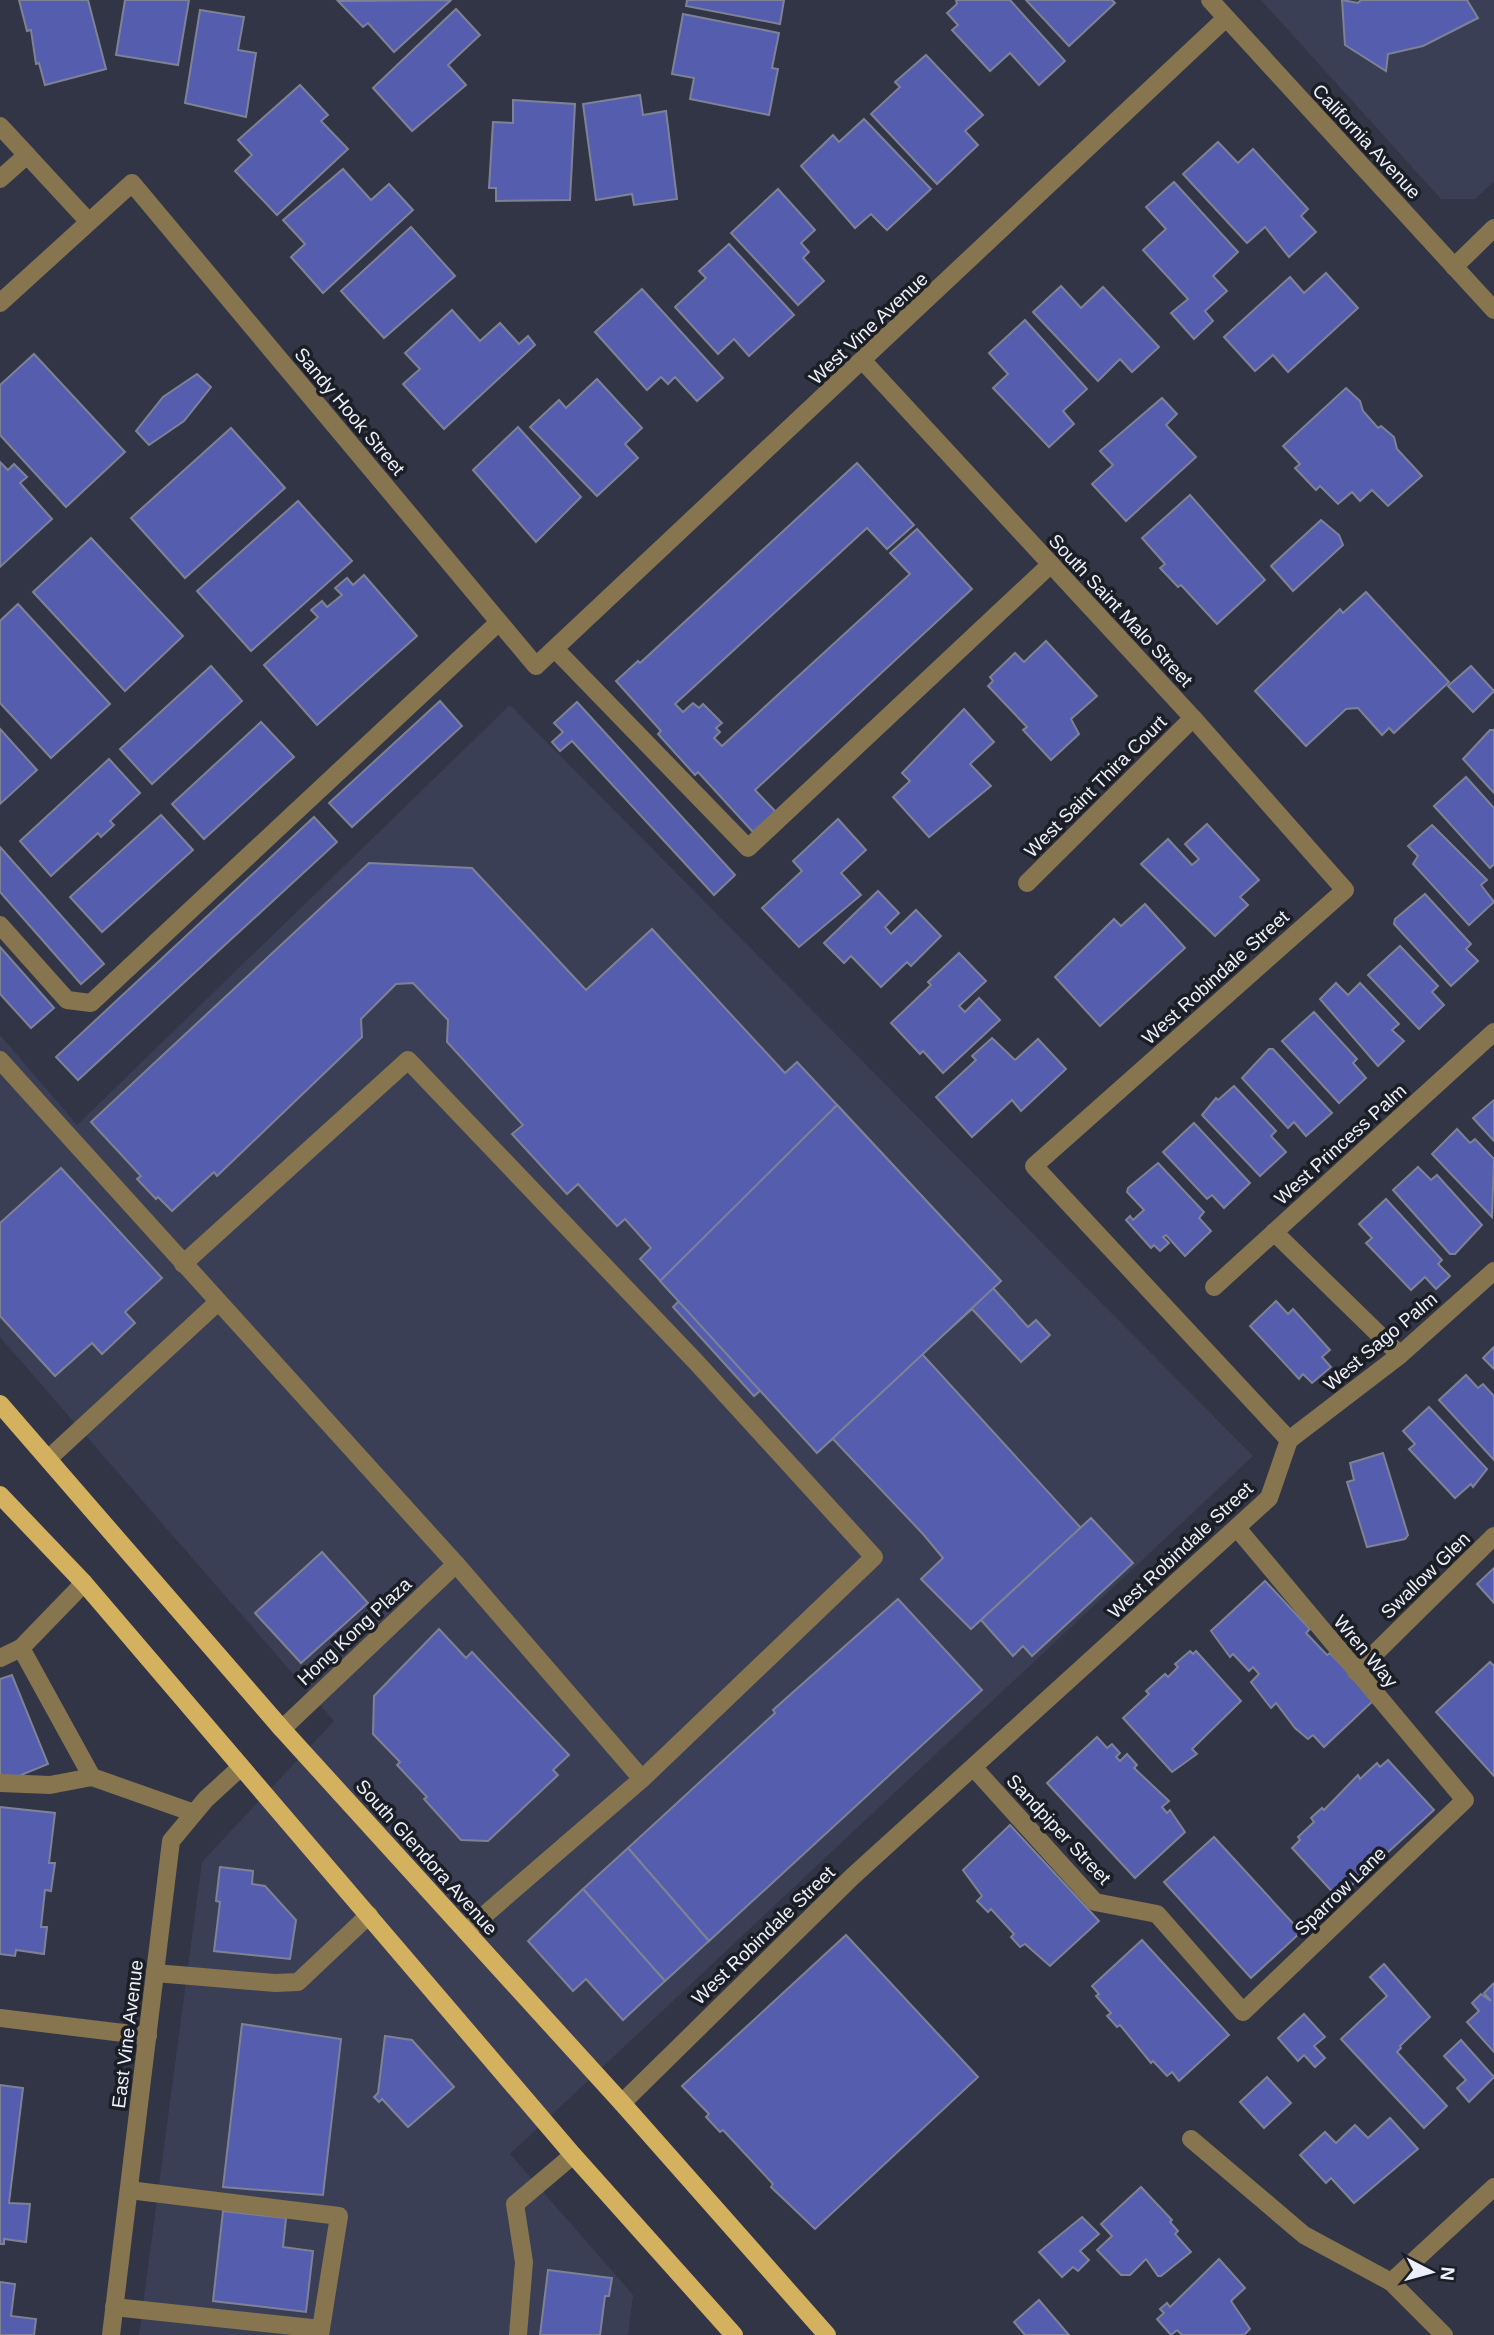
<svg xmlns="http://www.w3.org/2000/svg" width="1494" height="2335" font-family="Helvetica,sans-serif">
  <rect width="100%" height="100%" fill="#323546"/>
  <g fill="#3b3f55">
    <path d="M1261,0H1494V181L1475,199H1441Z"/>
    <path d="M510,705L1253,1456L510,2154L633,2295L628,2335H139L202,1862L334,1721L0,1337V1035L77,1125Z"/>
  </g>
  <g fill="#555daf" stroke="#7e8295" stroke-width="2">
    <path d="M19,0H88L106,69L45,85L39,63L36,64L31,30L27,31Z"/>
    <path d="M125,0H189L178,65L116,55Z"/>
    <path d="M451,0L394,52L368,23L363,27L338,1Z"/>
    <path d="M687,0H784L780,24L686,6Z"/>
    <path d="M956,0H1010L1065,61L1039,85L1010,53L990,71L952,30L958,25L947,13L957,4Z"/>
    <path d="M1026,0H1112L1115,3L1069,46Z"/>
    <path d="M1342,0L1358,3L1361,0H1467L1478,18L1423,46L1388,54L1386,71L1345,45Z"/>
    <path d="M456,9L480,35L448,65L466,85L412,131L373,88Z"/>
    <path d="M200,10L244,17L238,50L256,53L246,117L185,103Z"/>
    <path d="M683,14L779,33L772,68L778,69L769,115L690,99L694,78L672,74Z"/>
    <path d="M926,55L983,115L965,131L978,145L937,184L871,114L900,87L895,82Z"/>
    <path d="M300,85L328,115L321,121L348,149L277,215L235,171L252,155L238,140Z"/>
    <path d="M640,95L643,115L666,111L677,199L634,205L632,194L596,200L583,104Z"/>
    <path d="M513,100L575,104L570,200L496,201V188H489L493,122L513,123Z"/>
    <path d="M864,119L931,189L887,230L871,214L855,228L801,166L833,135L839,142Z"/>
    <path d="M1218,142L1238,163L1253,149L1308,209L1301,216L1316,232L1289,257L1265,227L1247,243L1183,174Z"/>
    <path d="M343,169L371,200L389,184L413,210L323,293L291,257L305,244L283,220Z"/>
    <path d="M1174,182L1238,252L1213,276L1227,291L1205,311L1213,321L1194,339L1171,313L1188,299L1143,250L1166,229L1146,207Z"/>
    <path d="M778,189L815,230L801,243L809,252L803,258L824,281L798,305L731,233Z"/>
    <path d="M411,227L455,276L384,338L341,291Z"/>
    <path d="M729,244L794,315L749,356L734,339L718,354L675,307L706,278L699,271Z"/>
    <path d="M1326,273L1358,308L1288,372L1273,355L1255,371L1224,337L1290,277L1304,293Z"/>
    <path d="M1061,286L1081,308L1103,287L1159,347L1132,372L1120,359L1098,381L1033,312Z"/>
    <path d="M642,289L723,378L697,401L675,377L668,384L661,377L647,390L595,332Z"/>
    <path d="M452,310L480,341L500,323L519,344L528,336L535,345L444,429L403,384L420,369L405,353Z"/>
    <path d="M1025,320L1087,389L1063,411L1074,424L1049,447L993,388L1008,374L989,353Z"/>
    <path d="M34,354L125,452L66,507L0,435V385Z"/>
    <path d="M197,374L211,387L184,421L149,445L136,431L163,397Z"/>
    <path d="M597,379L642,428L625,444L638,458L597,496L530,427L559,400L566,408Z"/>
    <path d="M1346,388L1360,401L1363,411L1378,428L1381,426L1394,437L1397,449L1422,476L1388,506L1372,490L1360,501L1352,492L1338,504L1320,486L1316,490L1295,468L1300,464L1283,446Z"/>
    <path d="M1162,398L1177,414L1166,425L1196,457L1126,521L1092,484L1113,465L1100,451Z"/>
    <path d="M518,427L581,497L536,542L473,470Z"/>
    <path d="M231,428L285,488L185,578L131,518Z"/>
    <path d="M0,462L8,470L14,464L27,477L20,483L52,519L0,567Z"/>
    <path d="M857,463L914,525L887,549L867,528L675,704L683,712L693,703L699,708L703,704L722,723L716,728L720,732L714,738L722,746L910,574L890,553L917,529L972,589L755,790L776,812L753,832L698,772L695,775L658,734L661,731L616,681L638,661L640,663Z"/>
    <path d="M1190,495L1265,580L1217,624L1181,585L1178,587L1160,568L1165,564L1142,538Z"/>
    <path d="M298,501L352,561L251,651L197,591Z"/>
    <path d="M1321,520L1339,535L1343,545L1293,591L1271,566Z"/>
    <path d="M91,538L183,636L125,691L33,592Z"/>
    <path d="M364,575L417,636L317,725L264,665L318,617L311,610L322,601L327,607L342,595L335,588L347,578L353,585Z"/>
    <path d="M1366,592L1449,682L1394,733L1389,728L1382,735L1358,708L1346,709L1306,746L1255,691L1340,609L1343,613Z"/>
    <path d="M18,604L110,704L51,758L0,703V621Z"/>
    <path d="M1046,641L1097,696L1071,719L1079,734L1051,760L1023,730L1027,727L988,686L993,681L990,677L1015,653L1024,662Z"/>
    <path d="M211,666L242,701L152,784L120,749Z"/>
    <path d="M1471,666L1494,691L1473,712L1448,686Z"/>
    <path d="M440,701L462,726L352,827L329,803Z"/>
    <path d="M577,702L735,875L714,895L572,741L560,751L552,742L563,732L554,723Z"/>
    <path d="M964,709L994,742L970,764L991,786L929,837L893,797L910,781L902,773Z"/>
    <path d="M261,722L294,757L204,839L172,804Z"/>
    <path d="M0,729L37,770L0,804Z"/>
    <path d="M1490,730H1494V793L1463,759Z"/>
    <path d="M109,759L140,793L110,821L114,825L101,837L98,833L51,876L20,841Z"/>
    <path d="M1466,777L1494,808V864L1490,868L1434,806Z"/>
    <path d="M161,815L193,850L102,932L70,897Z"/>
    <path d="M314,817L337,842L78,1080L56,1057Z"/>
    <path d="M838,819L866,850L841,873L861,895L799,947L762,908L802,871L793,861Z"/>
    <path d="M1207,824L1259,880L1240,897L1248,905L1215,936L1141,864L1168,839L1192,865L1199,859L1185,844Z"/>
    <path d="M1432,825L1487,880L1481,885L1494,902L1469,925L1413,864L1418,856L1408,846Z"/>
    <path d="M0,847L104,964L81,984L0,892Z"/>
    <path d="M369,863L472,868L586,990L652,929L785,1073L797,1062L1001,1281L993,1288L1028,1327L1036,1320L1050,1335L1021,1362L972,1309L922,1354L1081,1528L971,1629L921,1579L943,1558L923,1534L833,1439L829,1442L811,1422L799,1432L761,1390L754,1396L673,1307L679,1301L640,1259L651,1248L625,1219L617,1226L578,1184L567,1194L512,1134L523,1125L447,1042L448,1020L413,983L396,984L361,1019L362,1037L217,1176L214,1172L172,1211L158,1197L156,1199L137,1179L141,1176L91,1122Z"/>
    <path d="M878,891L899,913L885,927L891,934L916,910L941,936L911,966L907,962L881,987L851,956L844,963L824,943Z"/>
    <path d="M1425,894L1471,944L1466,949L1478,961L1451,986L1394,924L1395,919Z"/>
    <path d="M1145,904L1185,948L1100,1026L1055,977L1114,919L1121,926Z"/>
    <path d="M1400,946L1438,986L1432,992L1444,1005L1419,1029L1368,975Z"/>
    <path d="M0,947L54,1008L31,1028L0,994Z"/>
    <path d="M959,953L986,981L959,1006L965,1012L979,998L1000,1020L943,1073L923,1051L920,1054L891,1023L931,985L928,982Z"/>
    <path d="M1336,983L1348,995L1360,983L1399,1024L1392,1030L1404,1041L1378,1066L1320,999Z"/>
    <path d="M1314,1012L1357,1059L1353,1063L1366,1078L1339,1103L1282,1041Z"/>
    <path d="M992,1038L1015,1060L1038,1039L1066,1069L1021,1111L1012,1100L972,1137L936,1097L976,1060L972,1056Z"/>
    <path d="M1269,1049H1273L1332,1113L1306,1136L1294,1122L1288,1128L1242,1078Z"/>
    <path d="M1234,1086L1276,1131L1271,1136L1286,1152L1260,1176L1202,1115L1216,1098L1218,1100Z"/>
    <path d="M1494,1100V1141L1473,1118Z"/>
    <path d="M837,1105L1001,1281L817,1453L660,1281Z"/>
    <path d="M1194,1123L1250,1183L1224,1208L1212,1195L1207,1199L1163,1152Z"/>
    <path d="M1457,1129L1470,1143L1475,1139L1494,1159L1492,1217L1432,1154Z"/>
    <path d="M1158,1163L1204,1212L1199,1218L1211,1231L1185,1256L1166,1235L1163,1237L1169,1243L1160,1251L1154,1245L1151,1248L1126,1220L1130,1216L1133,1220L1144,1210L1127,1192L1128,1188Z"/>
    <path d="M1418,1167L1431,1180L1437,1175L1482,1225L1455,1254H1450L1393,1190Z"/>
    <path d="M61,1168L162,1278L125,1312L135,1323L102,1354L92,1343L55,1376L0,1316V1223Z"/>
    <path d="M1386,1199L1442,1260L1438,1264L1450,1276L1436,1289L1425,1277L1411,1290L1366,1243L1372,1238L1359,1224Z"/>
    <path d="M1276,1301L1288,1314L1293,1309L1330,1350L1322,1357L1331,1367L1312,1383L1303,1374L1299,1379L1250,1326Z"/>
    <path d="M1494,1347V1369L1483,1358Z"/>
    <path d="M1466,1375L1478,1388L1483,1384L1494,1396V1460L1439,1400Z"/>
    <path d="M1429,1407L1487,1469L1473,1487L1471,1484L1455,1498L1409,1449L1415,1444L1403,1431Z"/>
    <path d="M1383,1453L1408,1535L1405,1539L1367,1547L1347,1482L1354,1480L1350,1463Z"/>
    <path d="M1091,1518L1133,1563L1032,1656L1023,1646L1013,1656L981,1620Z"/>
    <path d="M322,1552L368,1603L301,1663L255,1613Z"/>
    <path d="M1494,1568V1603L1477,1584Z"/>
    <path d="M1265,1581L1310,1629L1306,1633L1327,1655L1330,1653L1374,1700L1324,1747L1313,1735L1308,1739L1295,1728L1276,1703L1271,1708L1251,1682L1259,1674L1253,1667L1249,1671L1233,1654L1230,1657L1211,1631Z"/>
    <path d="M898,1599L982,1690L709,1941L628,1848L775,1713L773,1710Z"/>
    <path d="M439,1629L466,1658L472,1652L569,1755L553,1770L558,1775L488,1841L461,1840L424,1799L427,1797L397,1765L400,1762L373,1734L374,1696Z"/>
    <path d="M1190,1651L1193,1654L1196,1651L1241,1701L1192,1749L1197,1754L1172,1772L1123,1718L1149,1694L1146,1691L1165,1674L1168,1677L1178,1667L1175,1664Z"/>
    <path d="M1490,1662L1494,1666V1776L1436,1712Z"/>
    <path d="M12,1675L48,1764L4,1782L0,1773V1679Z"/>
    <path d="M1097,1737L1107,1748L1112,1744L1120,1753L1116,1757L1120,1761L1127,1754L1137,1765L1134,1768L1169,1801L1162,1807L1167,1813L1170,1810L1185,1832L1135,1878L1047,1783Z"/>
    <path d="M1388,1760L1434,1810L1338,1898L1292,1848L1300,1840L1298,1837L1314,1822L1311,1818L1322,1808L1324,1810L1358,1775L1360,1779L1377,1763L1380,1767Z"/>
    <path d="M0,1807L55,1813L49,1863H55L51,1891L45,1890L41,1927H47L44,1954L16,1950L15,1956L0,1954Z"/>
    <path d="M1010,1825L1099,1921L1050,1966L1025,1944L1020,1947L1011,1937L1014,1934L991,1909L988,1912L977,1901L982,1896L963,1870Z"/>
    <path d="M1214,1837L1301,1932L1251,1978L1164,1882Z"/>
    <path d="M628,1848L709,1941L665,1981L583,1889Z"/>
    <path d="M220,1867L253,1871L252,1884L265,1886L296,1920L290,1959L214,1951L220,1902L216,1901Z"/>
    <path d="M583,1889L665,1981L623,2020L586,1979L573,1991L528,1941Z"/>
    <path d="M846,1935L978,2077L815,2229L771,2187L773,2184L723,2130L720,2132L706,2117L709,2114L682,2086Z"/>
    <path d="M1142,1940L1229,2035L1179,2081L1172,2072L1167,2076L1153,2061L1151,2063L1120,2025L1117,2027L1107,2016L1111,2013L1096,1996L1099,1994L1092,1986Z"/>
    <path d="M1384,1964L1430,2017L1400,2046L1401,2048L1397,2052L1447,2106L1424,2128L1341,2039L1387,1996L1370,1977Z"/>
    <path d="M1494,1983V2052L1467,2022L1479,2011L1472,2003L1481,1994L1491,2001L1484,1993Z"/>
    <path d="M1304,2014L1325,2037L1314,2046L1325,2058L1315,2067L1304,2055L1298,2061L1278,2038Z"/>
    <path d="M242,2024L341,2039L323,2195L223,2187Z"/>
    <path d="M385,2036L412,2040L454,2087L408,2127L382,2099L379,2102L374,2097L378,2093Z"/>
    <path d="M1461,2040L1494,2077L1469,2102L1457,2088L1466,2080L1444,2056Z"/>
    <path d="M1267,2077L1291,2103L1264,2128L1240,2102Z"/>
    <path d="M0,2085L23,2088L9,2203L30,2204L26,2242L4,2239V2244H0Z"/>
    <path d="M1390,2118L1418,2149L1354,2203L1331,2178L1326,2183L1300,2155L1325,2132L1336,2143L1355,2125L1368,2138Z"/>
    <path d="M1141,2187L1172,2220L1170,2222L1178,2231L1175,2234L1191,2252L1161,2276H1158L1146,2259L1130,2275H1121L1097,2250L1112,2236L1101,2224Z"/>
    <path d="M223,2211L286,2218L283,2247L313,2251L306,2312L213,2301Z"/>
    <path d="M1082,2217L1099,2234L1080,2251L1089,2260L1078,2271L1073,2267L1062,2277L1039,2252Z"/>
    <path d="M1219,2259L1245,2288L1231,2301L1250,2329L1244,2335H1182L1177,2330L1171,2335L1157,2319L1164,2313L1160,2309L1167,2303L1170,2307Z"/>
    <path d="M548,2270L612,2278L609,2296H605L600,2335H540Z"/>
    <path d="M0,2282L15,2284L11,2316L36,2319L34,2335H0Z"/>
    <path d="M1039,2300L1069,2335H1025L1014,2322Z"/>
  </g>
  <g fill="none" stroke-linecap="round" stroke-linejoin="round">
    <g stroke="#86754f" stroke-width="18">
      <path d="M1210,0L1494,310"/>
      <path d="M0,126L27,155L0,179"/>
      <path d="M27,155L89,222"/>
      <path d="M1454,267L1494,228"/>
      <path d="M0,303L132,183L536,666L1226,18"/>
      <path d="M863,361L1193,718L1345,890L1034,1166L1289,1440"/>
      <path d="M555,649L748,848L1051,564"/>
      <path d="M1027,883L1193,718"/>
      <path d="M0,925L67,1000L91,1003L499,622"/>
      <path d="M0,1060L456,1564L642,1779"/>
      <path d="M1274,1232L1400,1355"/>
      <path d="M183,1264L408,1060L697,1363L874,1557L642,1779L466,1931"/>
      <path d="M1214,1287L1494,1032"/>
      <path d="M1289,1440L1400,1355L1494,1271"/>
      <path d="M48,1459L218,1302"/>
      <path d="M84,1583L21,1648L92,1777L194,1813"/>
      <path d="M0,1658L21,1648"/>
      <path d="M1356,1672L1494,1536"/>
      <path d="M282,1729L456,1564"/>
      <path d="M974,1768L1095,1902L1157,1914L1243,2012L1465,1800L1237,1528"/>
      <path d="M0,1783L50,1785L92,1777"/>
      <path d="M155,1973L275,1983L298,1982L369,1915"/>
      <path d="M0,2018L148,2036"/>
      <path d="M622,2103L852,1877L1269,1498L1289,1440"/>
      <path d="M1191,2139L1304,2235L1391,2282L1444,2335"/>
      <path d="M129,2190L339,2216L320,2335"/>
      <path d="M1391,2282L1494,2187"/>
      <path d="M114,2307L321,2329"/>
      <path d="M111,2335L171,1841L206,1799L241,1767"/>
      <path d="M518,2335L524,2262L515,2204L573,2155"/>
    </g>
    <g stroke="#d4b15f" stroke-width="18">
      <path d="M0,1404L282,1729L622,2103L827,2335"/>
      <path d="M0,1495L84,1583L573,2155L734,2335"/>
    </g>
  </g>
  <g text-anchor="middle" stroke-width="7" stroke-linejoin="round" paint-order="stroke">
    <g font-size="19" fill="#edf0fb" stroke="#1c1e25">
      <text transform="translate(1367 141) rotate(47)" y="7">California Avenue</text>
      <text transform="translate(868 328) rotate(-43)" y="7">West Vine Avenue</text>
      <text transform="translate(350 411) rotate(50)" y="7">Sandy Hook Street</text>
      <text transform="translate(1121 610) rotate(47)" y="7">South Saint Malo Street</text>
      <text transform="translate(1095 786) rotate(-45)" y="7">West Saint Thira Court</text>
      <text transform="translate(1215 977) rotate(-42)" y="7">West Robindale Street</text>
      <text transform="translate(1340 1144) rotate(-42)" y="7">West Princess Palm</text>
      <text transform="translate(1380 1341) rotate(-40)" y="7">West Sago Palm</text>
      <text transform="translate(1180 1550) rotate(-43)" y="7">West Robindale Street</text>
      <text transform="translate(1425 1575) rotate(-44)" y="7">Swallow Glen</text>
      <text transform="translate(354 1631) rotate(-43)" y="7">Hong Kong Plaza</text>
      <text transform="translate(1366 1651) rotate(50)" y="7">Wren Way</text>
      <text transform="translate(1059 1829) rotate(47)" y="7">Sandpiper Street</text>
      <text transform="translate(427 1857) rotate(48)" y="7">South Glendora Avenue</text>
      <text transform="translate(1340 1891) rotate(-44)" y="7">Sparrow Lane</text>
      <text transform="translate(763 1935) rotate(-44)" y="7">West Robindale Street</text>
      <text transform="translate(127 2034) rotate(-83)" y="7">East Vine Avenue</text>
    </g>
  </g>
  <g transform="translate(1431 2272) rotate(96)" stroke="#1c1e25" stroke-width="5" paint-order="stroke">
  <path d="M0-5L12 26L0 18L-12 26Z" fill="#edf0fb"/>
  <text y="-10" font-size="19" font-weight="bold" text-anchor="middle" fill="#edf0fb">N</text>
  </g>
</svg>
